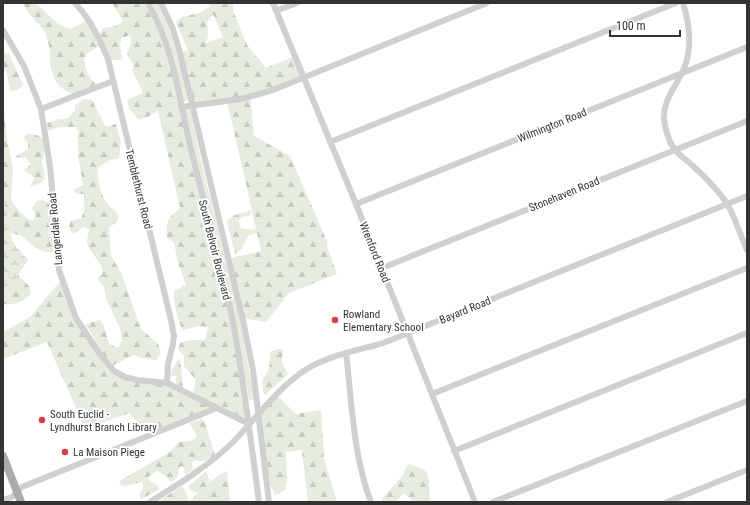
<svg xmlns="http://www.w3.org/2000/svg" width="750" height="505" font-family="'Roboto Condensed',sans-serif">
  <defs>
    <pattern id="forest-firs" width="22" height="20" patternUnits="userSpaceOnUse"><rect width="22" height="20" fill="#e6ecdf"/><path d="M5 1l3.5 6h-7zM16 11l3.5 6h-7z" fill="#c6cbc0"/></pattern>
    <pattern id="wetland-marsh" width="20" height="14" patternUnits="userSpaceOnUse"><rect width="20" height="14" fill="#e6ecdf"/><path d="M1 5h8M5 5V1M11 12h8M15 12V8" fill="none" stroke="#c6cbc0"/></pattern>
  </defs>
  <rect width="100%" height="100%" fill="#fff"/>
  <g fill="#e6ecdf">
    <path d="M152,3H158C174,33 180,67 188,99L185,102H183L160,20Z"/>
    <path d="M187,108L190,110L191,113L202,165L242,327L254,399L249,400L243,365L198,174L185,110Z"/>
  </g>
  <g fill="url(#forest-firs)" fill-rule="evenodd">
    <path d="M23,3H36L58,24L70,29L87,21L99,46L88,53L84,58C85,69 87,77 97,84L73,94C70,92 65,91 62,88C45,74 54,50 45,33C39,21 28,17 23,3Z"/>
    <path d="M112,3H148L162,31L227,298L249,424L217,408L149,435L129,413L85,429L47,342L3,359V332L30,317L62,279L76,318L99,353L125,377L167,383L193,395L196,380L184,366V355L178,350L180,343C189,339 196,340 205,340L208,327L199,326L183,330C178,323 173,300 174,291L186,285L178,263L174,242L167,238C166,221 167,219 180,208L158,111L149,116L139,120L129,109L127,100L143,93L141,88L132,70L134,66L127,54C129,48 133,41 130,35L122,38L120,44L122,59L118,60H111L101,36L100,33L103,28C111,26 118,28 123,21Z"/>
    <path d="M209,3H233L234,13L247,45L266,68L295,56L304,77L250,96L254,136L290,156L327,241V247L337,274L289,293L266,322L243,318L228,259L261,251L257,233L249,235L241,250L235,254L227,222C232,213 243,214 252,210L227,101L193,106L180,53L188,50L176,22L181,17L200,13L210,6ZM213,14L223,37L206,43C209,36 208,29 207,22ZM252,211L256,229L251,230L240,228L239,220L243,217L249,216Z"/>
    <path d="M6,53L9,54L23,85C19,89 17,92 10,90L7,74L3,67V54Z"/>
    <path d="M84,99L92,100L106,127L116,124L121,143L119,158L110,160L97,168C98,180 100,195 108,204C112,209 116,211 119,216L117,221L109,228L111,255L121,273L141,329L158,344L161,352L156,360L142,358L134,355L112,366L99,349L94,338L86,325L91,322L100,320L104,326L109,344L118,348L122,340L120,328L108,303L104,287L97,278L103,273L101,265L88,247L87,241L89,229L83,227L77,232L72,234L69,226L71,221L81,218L84,212V194H76L73,190L83,185L78,156V132L76,127H59L48,131L47,123L59,119H67L75,110V105Z"/>
    <path d="M3,106L8,145L13,168L11,199L14,205L25,217L32,221L36,216L32,208L37,201L43,200L50,204L54,247L53,252C35,254 32,241 19,235C14,233 8,234 3,234Z"/>
    <path d="M26,134L37,135L43,139L45,147L42,162L45,179L37,185L29,187L33,181L34,177L24,170L31,164L25,157L18,158L15,157L28,149V143L24,138Z"/>
    <path d="M13,270L29,286L31,294C22,303 16,305 3,304V272Z"/>
    <path d="M279,349H283L282,363L288,374L265,395L263,392L262,381C270,369 270,366 270,352Z"/>
    <path d="M178,360H180L183,387L176,384V376H172L171,371Z"/>
    <path d="M276,395L296,414L321,410L324,459L337,502H308L302,450L286,452L287,479L285,490L275,495C263,470 262,441 258,414Z"/>
    <path d="M202,419L206,426L215,455C207,460 203,463 194,460L192,463L193,470L186,475L183,466L180,467L177,478L171,482L167,477L157,471L148,477L151,482L154,483L160,489L141,499L139,494L143,489V482L124,486L119,484L121,480L170,452L178,442L190,441L196,438V434L189,423Z"/>
    <path d="M408,464C413,466 420,467 424,470C432,476 428,493 430,502H412V500L404,493L395,502H383L382,499L403,475Z"/>
    <path d="M206,471L210,482L218,476L227,471L230,502H158L182,486L185,490L189,501L198,493L192,491L188,487Z"/>
  </g>
  <path fill="url(#wetland-marsh)" d="M3,191L10,234L14,244L28,260L7,291L3,286Z"/>
  <g fill="none" stroke-linecap="round" stroke-linejoin="round">
    <g stroke="#d0d0d0" stroke-width="6">
      <path d="M75,3C91,20 99,38 108,59L171,320L174,336L173,344L168,364L167,383"/>
      <path d="M148,3C173,46 179,97 190,145C204,204 221,263 233,322C244,382 251,442 259,502"/>
      <path d="M161,3L173,29L180,53L244,325L253,370L269,502"/>
      <path d="M273,3L356,204L475,502"/>
      <path d="M683,3C689,22 692,43 686,63C680,83 663,97 664,119C665,129 669,142 675,150C680,156 688,161 693,166C705,177 717,189 726,202C735,216 740,235 747,250"/>
      <path d="M276,11L297,3"/>
      <path d="M3,30L24,66L41,109L50,166L59,270L76,318L99,353L114,371L125,377L137,380L167,383L249,424"/>
      <path d="M181,107L241,99L273,90L487,3"/>
      <path d="M41,109L113,81"/>
      <path d="M330,142L676,3"/>
      <path d="M356,204L747,47"/>
      <path d="M382,268L747,121"/>
      <path d="M346,353C352,402 353,456 371,502"/>
      <path d="M432,394L747,268"/>
      <path d="M454,451L747,333"/>
      <path d="M3,500L12,497L22,487L217,408"/>
      <path d="M150,502C179,484 210,465 234,441C257,417 277,389 305,370C328,356 354,351 380,344C389,341 399,337 408,333L747,196"/>
      <path d="M493,502L747,401"/>
      <path d="M667,502L747,470"/>
    </g>
    <path stroke="#ababab" stroke-width="8" d="M3,456L21,502"/>
  </g>
  <g fill="#e63946" stroke="#fff" stroke-width="1.5">
    <circle cx="335" cy="320" r="4"/>
    <circle cx="42" cy="420" r="4"/>
    <circle cx="65" cy="452" r="4"/>
  </g>
  <g text-anchor="middle" stroke-width="4" stroke-linejoin="round" paint-order="stroke">
    <g font-size="11" fill="#333" stroke="#fff">
      <text transform="translate(552 125) rotate(-22)" y="4">Wilmington Road</text>
      <text transform="translate(139 189) rotate(76)" y="4">Temblethurst Road</text>
      <text transform="translate(564 194) rotate(-22)" y="4">Stonehaven Road</text>
      <text transform="translate(55 229) rotate(-95)" y="4">Langerdale Road</text>
      <text transform="translate(215 250) rotate(76)" y="4">South Belvoir Boulevard</text>
      <text transform="translate(375 252) rotate(68)" y="4">Wrenford Road</text>
      <text transform="translate(465 310) rotate(-22)" y="4">Bayard Road</text>
    </g>
    <g font-size="11" fill="#333" stroke="#fff" text-anchor="start">
      <text x="343" y="318">Rowland<tspan x="343" dy="13">Elementary School</tspan></text>
      <text x="50" y="418">South Euclid -<tspan x="50" dy="13">Lyndhurst Branch Library</tspan></text>
      <text x="73" y="456">La Maison Piege</text>
    </g>
  </g>
  <rect width="750" height="505" fill="none" stroke="#333333" stroke-width="8"/>
  <path d="M610 30v6h70v-6" fill="none" stroke="#333333" stroke-width="2"/>
  <text x="616" y="30" font-size="12" fill="#333333" stroke="#ffffff" stroke-width="3" paint-order="stroke">100 m</text>
</svg>
